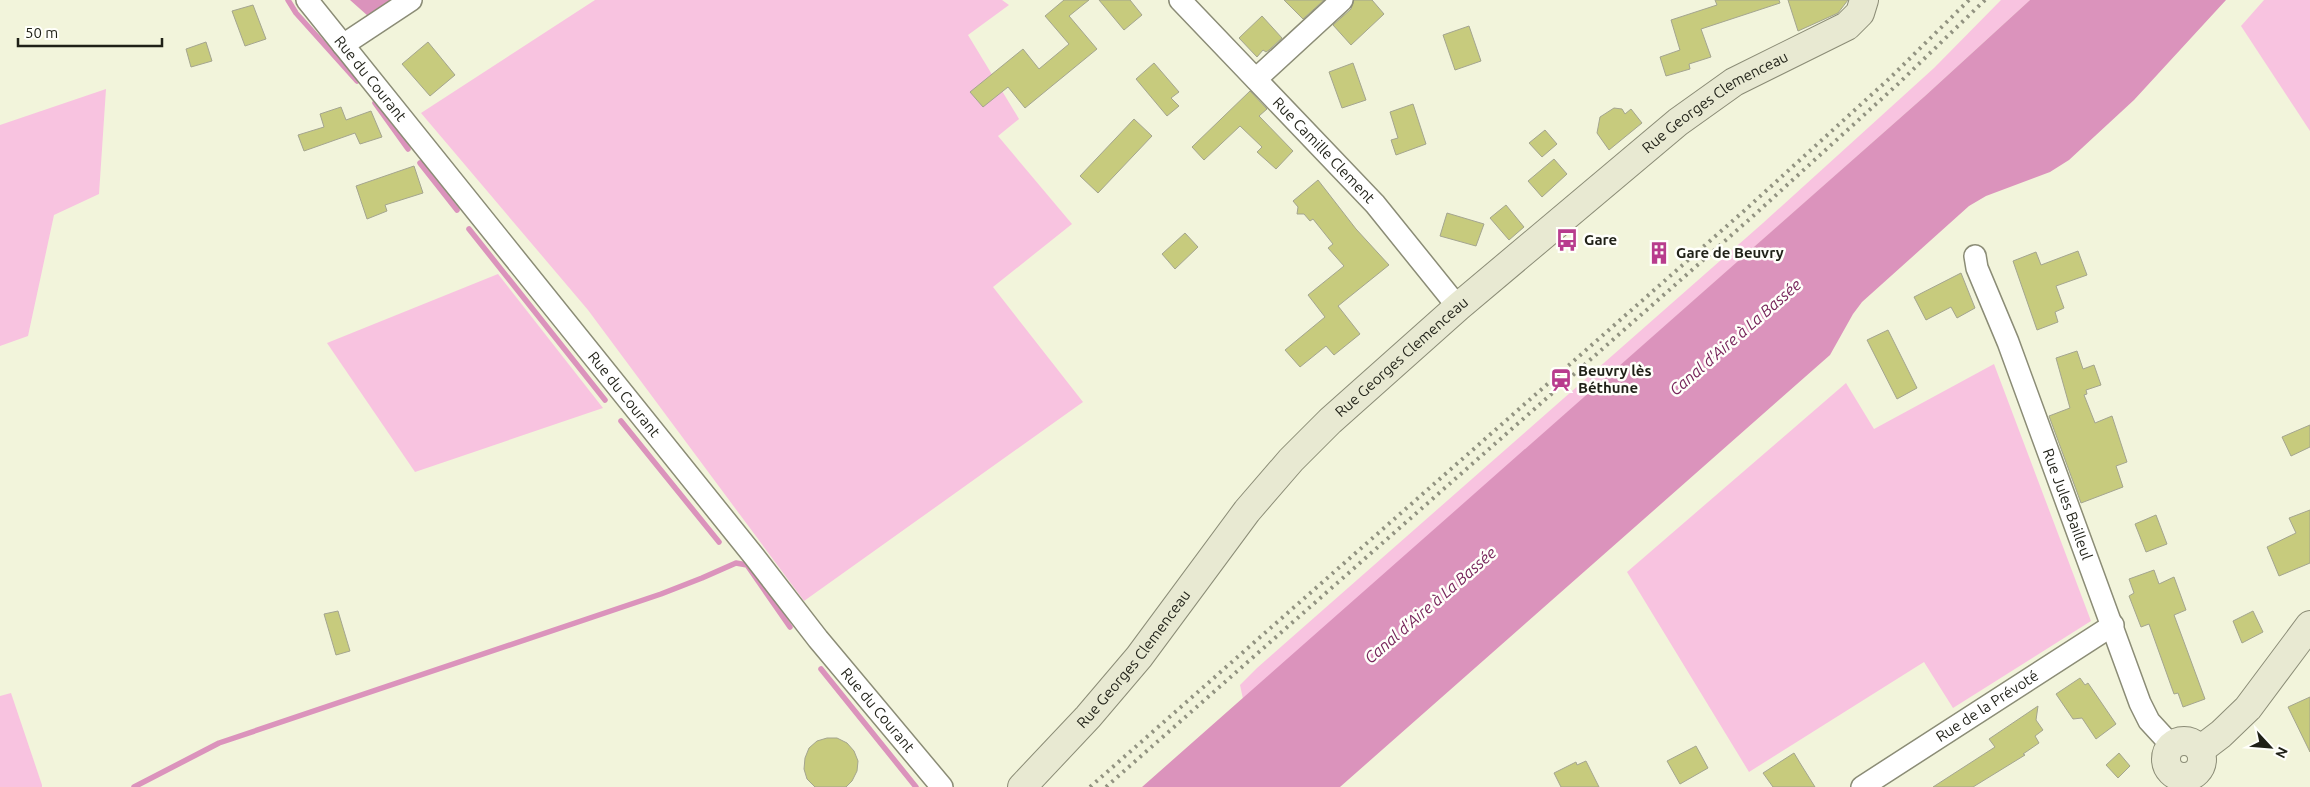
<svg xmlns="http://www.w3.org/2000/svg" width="2310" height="787" font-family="Ubuntu,sans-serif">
  <rect width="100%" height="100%" fill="#f2f4db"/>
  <g fill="#f8c3e0">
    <path d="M595,0H1002L1009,5L968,35L1019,119L998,136L1072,224L993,287L1083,402L804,601L588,310L421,113Z"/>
    <path d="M2001,0H2030L1925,96L1243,699L1240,685L1257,668L1763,223L1934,68Z"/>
    <path d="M2264,0H2310V131L2241,26Z"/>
    <path d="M106,89L99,194L54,215L28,336L0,346V125Z"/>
    <path d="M498,274L603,408L415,472L327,343Z"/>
    <path d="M1994,364L2091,621L1953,708L1924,662L1749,772L1627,572L1846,383L1874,429Z"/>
    <path d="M11,693L42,785V787H0V696Z"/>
  </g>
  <g fill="#db93bc">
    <path d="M350,0H392L368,16Z"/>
    <path d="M2030,0H2226L2134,100L2069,160L2050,172L1986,196L1969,206L1862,302L1853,314L1830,355L1340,787H1142L1925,96Z"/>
  </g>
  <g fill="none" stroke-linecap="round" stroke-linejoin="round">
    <g stroke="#db93bc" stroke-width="5.5">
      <path d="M288,0L296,13L357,81"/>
      <path d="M375,103L408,149"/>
      <path d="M420,163L457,210"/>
      <path d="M469,229L605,400"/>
      <path d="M621,421L719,542"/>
      <path d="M821,669L916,787"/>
      <path d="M134,787L219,743L661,594L702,578L736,563L747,565L790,627"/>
    </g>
  </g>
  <g fill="#c7cb7d" stroke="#a4a58f">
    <path d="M1064,0H1089L1069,16L1097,49L1025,108L1008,87L983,107L970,92L1023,49L1039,69L1069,44L1045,16Z"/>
    <path d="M1099,0H1130L1142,15L1124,30Z"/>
    <path d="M1284,0H1324L1303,19Z"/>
    <path d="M1354,0H1372L1384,14L1351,45L1333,25L1351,9Z"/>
    <path d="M1715,0H1779L1780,3L1701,29L1711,57L1689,64L1690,69L1666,76L1660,57L1680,50L1671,20L1717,5Z"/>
    <path d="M1788,0H1848L1838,13L1798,31Z"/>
    <path d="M253,5L266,39L245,46L232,11Z"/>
    <path d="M1262,16L1282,38L1269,50L1266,52L1263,50L1257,57L1239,38Z"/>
    <path d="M1469,26L1481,61L1455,70L1443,35Z"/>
    <path d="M206,42L212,61L191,67L186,49Z"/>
    <path d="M428,42L455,75L430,96L402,64Z"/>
    <path d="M1154,63L1179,92L1171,98L1179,106L1167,116L1136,79Z"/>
    <path d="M1353,63L1366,100L1342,108L1329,72Z"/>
    <path d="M1250,91L1267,109L1259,116L1293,151L1276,169L1257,152L1262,147L1240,126L1204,160L1192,147Z"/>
    <path d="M1413,104L1426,144L1396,155L1391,140L1398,138L1390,112Z"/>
    <path d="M341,107L346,120L371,111L382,137L360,144L355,133L304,151L298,135L324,127L320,114Z"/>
    <path d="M1614,108L1622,109L1625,114L1631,109L1642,123L1609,150L1597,133L1600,117Z"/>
    <path d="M1134,119L1152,136L1098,193L1080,176Z"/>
    <path d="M1545,130L1557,144L1542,157L1529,143Z"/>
    <path d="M1554,159L1567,174L1542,197L1528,181Z"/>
    <path d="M414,166L423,193L385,205L387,211L367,219L356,186Z"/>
    <path d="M1318,180L1356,229L1389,265L1338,306L1360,334L1334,355L1326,346L1300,367L1285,350L1325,317L1308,295L1344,266L1328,248L1333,244L1313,219L1310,221L1304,214H1297L1298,207L1293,201Z"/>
    <path d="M1506,205L1524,227L1509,240L1490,218Z"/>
    <path d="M1447,213L1484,224L1476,246L1440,236Z"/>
    <path d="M1185,233L1198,247L1175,269L1162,254Z"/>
    <path d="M2078,251L2087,275L2056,286L2064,308L2055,312L2058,322L2037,330L2013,261L2036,252L2041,265Z"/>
    <path d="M1961,273L1975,308L1957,318L1951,307L1926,320L1914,297Z"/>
    <path d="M1888,330L1917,388L1897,399L1867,340Z"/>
    <path d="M2077,351L2083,369L2094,365L2101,385L2086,390L2087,394L2084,395L2095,423L2112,416L2127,462L2116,466L2123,487L2081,503L2049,416L2070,408L2056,358Z"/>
    <path d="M2310,425V447L2291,456L2282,437Z"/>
    <path d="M2310,510V563L2279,576L2267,547L2296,533L2289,518Z"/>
    <path d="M2156,515L2167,544L2146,552L2135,524Z"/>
    <path d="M2154,570L2159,584L2174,577L2186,610L2174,615L2205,699L2183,707L2178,693L2174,694L2149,624L2141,627L2129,596L2134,593L2129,579Z"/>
    <path d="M338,611L350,651L336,655L324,614Z"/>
    <path d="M2253,611L2263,632L2242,643L2233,621Z"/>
    <path d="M2080,678L2085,685L2088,683L2116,724L2096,739L2082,718L2073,719L2056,694Z"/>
    <path d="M2310,697V752L2288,707Z"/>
    <path d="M2038,706L2036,720L2043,730L2035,736L2039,743L2023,754L2025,755L1973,787H1933L1995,747L1989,739Z"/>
    <path d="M827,738H837L847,743L854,751L858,761L857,771L852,781L846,787H815L807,779L804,769L805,758L809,748L817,741Z"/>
    <path d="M1696,746L1708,768L1680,784L1667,761Z"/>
    <path d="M1794,753L1800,763L1815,787H1773L1763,773Z"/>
    <path d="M2119,753L2130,766L2118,778L2106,765Z"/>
    <path d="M1586,761L1599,787H1561L1554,773L1576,762L1577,765Z"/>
  </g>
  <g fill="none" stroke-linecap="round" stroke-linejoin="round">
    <defs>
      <g id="street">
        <path id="s1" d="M307,0L753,555L818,639L942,787"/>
        <path id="s2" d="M1180,0L1375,204L1458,307"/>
        <path d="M343,45L411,0"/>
        <path d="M1256,79L1342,0"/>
        <path id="s3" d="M1975,256L1977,268L2008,342L2140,703L2149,721L2172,746"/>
        <path id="s4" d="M1862,787L2113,625"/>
      </g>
      <g id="secondary">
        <circle cx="2184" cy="759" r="18"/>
        <path d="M2200,750L2221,734L2248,708L2310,625"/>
        <path id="s5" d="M1022,787L1088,717L1139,657L1247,511L1291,460L1330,421L1458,307L1678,122L1734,82L1847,26L1860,13L1864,0"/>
      </g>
    </defs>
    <use href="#street" stroke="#8b8c76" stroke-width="24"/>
    <use href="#secondary" stroke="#8b8c76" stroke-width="30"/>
    <use href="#street" stroke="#fff" stroke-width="21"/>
    <use href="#secondary" stroke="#e8e9d2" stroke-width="28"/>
    <g stroke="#929381" stroke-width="4" stroke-dasharray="2.5 5" stroke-linecap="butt">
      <path d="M1090,787L1745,210L1891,77L1969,0"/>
      <path d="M1106,787L1752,217L1898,84L1985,0"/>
    </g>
  </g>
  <defs>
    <symbol id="bus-bare" viewBox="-9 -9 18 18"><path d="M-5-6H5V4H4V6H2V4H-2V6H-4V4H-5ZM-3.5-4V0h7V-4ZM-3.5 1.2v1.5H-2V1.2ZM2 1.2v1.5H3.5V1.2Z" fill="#b83c8d" stroke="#fffffa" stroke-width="2.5" paint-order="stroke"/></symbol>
    <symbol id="building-bare" viewBox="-9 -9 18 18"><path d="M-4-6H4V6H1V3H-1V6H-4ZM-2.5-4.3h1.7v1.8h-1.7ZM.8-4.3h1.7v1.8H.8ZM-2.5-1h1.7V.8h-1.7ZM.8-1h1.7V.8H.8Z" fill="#b83c8d" stroke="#fffffa" stroke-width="2.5" paint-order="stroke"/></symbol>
    <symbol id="station-bare" viewBox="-9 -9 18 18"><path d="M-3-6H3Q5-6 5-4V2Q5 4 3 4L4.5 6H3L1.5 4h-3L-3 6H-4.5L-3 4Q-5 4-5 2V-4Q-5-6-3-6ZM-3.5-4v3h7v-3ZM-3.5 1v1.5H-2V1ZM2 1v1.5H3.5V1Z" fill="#b83c8d" stroke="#fffffa" stroke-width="2.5" paint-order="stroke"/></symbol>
  </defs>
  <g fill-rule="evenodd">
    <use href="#bus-bare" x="1551" y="224" width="32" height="32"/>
    <use href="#building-bare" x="1643" y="237" width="32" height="32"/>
    <use href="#station-bare" x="1545" y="364" width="32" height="32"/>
  </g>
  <g text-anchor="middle" stroke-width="5" stroke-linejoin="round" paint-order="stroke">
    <g font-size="15" fill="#1f2017" stroke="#fffffa">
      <text dy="5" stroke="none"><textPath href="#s1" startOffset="101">Rue du Courant</textPath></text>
      <text dy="5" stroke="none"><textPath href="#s5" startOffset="980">Rue Georges Clemenceau</textPath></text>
      <text dy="5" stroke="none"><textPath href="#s2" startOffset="208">Rue Camille Clement</textPath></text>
      <text dy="5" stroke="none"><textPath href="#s5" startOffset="575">Rue Georges Clemenceau</textPath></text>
      <text dy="5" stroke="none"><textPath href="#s1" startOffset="506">Rue du Courant</textPath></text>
      <text dy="5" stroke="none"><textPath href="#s3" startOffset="265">Rue Jules Bailleul</textPath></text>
      <text dy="5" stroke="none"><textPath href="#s5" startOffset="170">Rue Georges Clemenceau</textPath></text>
      <text dy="5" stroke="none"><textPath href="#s4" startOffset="149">Rue de la Prévoté</textPath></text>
      <text dy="5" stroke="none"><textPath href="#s1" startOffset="911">Rue du Courant</textPath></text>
    </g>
    <g font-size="15" font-weight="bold" fill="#1f2017" stroke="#fffffa" text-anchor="start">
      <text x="1584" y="245">Gare</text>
      <text x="1676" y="258">Gare de Beuvry</text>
      <text x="1578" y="376">Beuvry lès<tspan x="1578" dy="17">Béthune</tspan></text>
    </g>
    <g font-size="16" font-style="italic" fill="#77255b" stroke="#fffffa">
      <text transform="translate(1735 337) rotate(-41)" y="6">Canal d'Aire à La Bassée</text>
      <text transform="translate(1430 605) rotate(-41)" y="6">Canal d'Aire à La Bassée</text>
    </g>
  </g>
  <g transform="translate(2270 747) rotate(116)" stroke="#fffffa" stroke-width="4" paint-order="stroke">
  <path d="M0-4L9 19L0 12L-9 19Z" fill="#1f2017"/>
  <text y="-8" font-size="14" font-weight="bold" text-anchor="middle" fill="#1f2017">N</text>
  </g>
  <path d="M18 38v8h144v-8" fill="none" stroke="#1f2017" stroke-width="2.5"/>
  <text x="25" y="38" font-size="15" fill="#1f2017" stroke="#fffffa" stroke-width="4" paint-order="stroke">50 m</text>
</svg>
